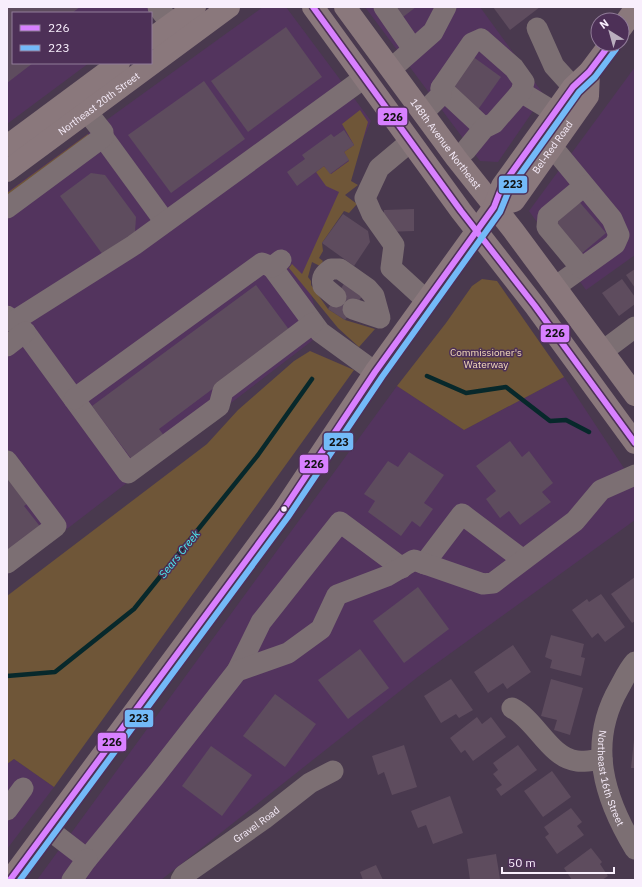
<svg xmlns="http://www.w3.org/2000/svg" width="642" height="887" font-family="'IBM Plex Sans',sans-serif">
  <rect width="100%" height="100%" fill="#49394e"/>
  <g fill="#53345e">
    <path d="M7,7H164L151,16V13H13V63H89L7,124Z"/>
    <path d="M263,7H286L371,121L305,274L316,311L313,340L7,575V192Z"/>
    <path d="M365,7H480L544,95L498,162L480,161Z"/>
    <path d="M635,67V255L586,290L529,211Z"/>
    <path d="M564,377L635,485V520L419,676L161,880H37L397,386L464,430Z"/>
    <path d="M14,759L54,787L7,849V764Z"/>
  </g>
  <g fill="#6f5638">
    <path d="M360,110L368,122L351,181L358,185L345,195L357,204L349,213L344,211L322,243L323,251L319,258L323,261L320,266L312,262L308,277L311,281V285L328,309L345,320L375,329L359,347L338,328L289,268L292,264L302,274L339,192L326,186L316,172L324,166L331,174L349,161L344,152L354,145L342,124Z"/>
    <path d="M88,134L89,137L7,197V193Z"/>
    <path d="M482,279L497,281L564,377L464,430L397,386L446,323L472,286Z"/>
    <path d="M310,351L354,370L54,787L14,759L7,764V596L207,444L238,410L294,361Z"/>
  </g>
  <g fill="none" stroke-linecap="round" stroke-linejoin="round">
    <g stroke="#07282b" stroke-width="4.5">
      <path d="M427,376L466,393L506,387L550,421L566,420L589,432"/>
      <path d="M7,676L55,672L134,609L258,455L312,379"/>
    </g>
  </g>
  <g fill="#5e4c5e">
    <path d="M7,7H80L72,13H13V63H33L7,83Z"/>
    <path d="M390,7H416L399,20Z"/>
    <path d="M493,7H540L510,30Z"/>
    <path d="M286,27L322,77L248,132L211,81Z"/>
    <path d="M472,56L501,77L477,111L448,90Z"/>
    <path d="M204,81L245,139L171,193L128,135Z"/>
    <path d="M344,130L354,145L344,152L349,160L330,174L324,166L297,186L287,172L305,159L302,155L331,134L334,137Z"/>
    <path d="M91,173L105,175L136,217L135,232L103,255L60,196Z"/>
    <path d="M576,198L606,233L581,254L551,219Z"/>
    <path d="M414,209V231L384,232V210Z"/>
    <path d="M343,214L368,231L370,242L354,266L322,243Z"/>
    <path d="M635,269V288L626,275Z"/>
    <path d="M347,279L366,291L345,320L328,309Z"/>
    <path d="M622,279L635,297V304L619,316L602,293Z"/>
    <path d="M256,285L290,331L159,429L165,437L133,461L92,406Z"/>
    <path d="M510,441L522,457L529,451L553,483L542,492L551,502L520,525L509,511L500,518L486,499L496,491L476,466Z"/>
    <path d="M409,452L444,475L424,503L433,509L420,527L412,521L401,536L368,512L375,501L364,494L388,461L398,467Z"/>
    <path d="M7,473L28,503L24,506L42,529L7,555Z"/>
    <path d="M635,577V621L632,623L611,594Z"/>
    <path d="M418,587L449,629L404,663L373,621Z"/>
    <path d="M601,594L625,627L605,642L598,633L592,638L572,610L587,599L589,602Z"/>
    <path d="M551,635L584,644L581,657L585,658L581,676L550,668L552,660L545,657Z"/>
    <path d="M513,645L531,672L507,689L503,683L488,693L474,672Z"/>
    <path d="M360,649L389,688L348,719L318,680Z"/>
    <path d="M451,679L473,710L459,718L456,714L441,723L424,696Z"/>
    <path d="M551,679L583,688L570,735L554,730L557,720L541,716Z"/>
    <path d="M275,694L316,724L285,767L243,736Z"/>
    <path d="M477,717L482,724L491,717L506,737L473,761L465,750L461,753L450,738Z"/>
    <path d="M634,740H635V768H631Z"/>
    <path d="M404,745L417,787L392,795L384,772L378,775L372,756Z"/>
    <path d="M518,745L537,770L501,796L496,789L502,785L493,774L498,770L493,763Z"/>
    <path d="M211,746L252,775L222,816L182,786Z"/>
    <path d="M552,771L571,797L543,817L524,791Z"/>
    <path d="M450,796L463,833L433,844L426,825L418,828L411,811Z"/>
    <path d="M571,808L582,822L577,826L584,835L557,854L545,837L549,834L544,827Z"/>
    <path d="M591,848L602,862L600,864L608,876L602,880H572L564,868Z"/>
    <path d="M496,854L500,879L470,880L467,859Z"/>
    <path d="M376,865L383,880H363L360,872Z"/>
  </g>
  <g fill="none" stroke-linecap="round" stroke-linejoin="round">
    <g stroke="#7c6f73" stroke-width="21">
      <path d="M158,7L171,24"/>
      <path d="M384,7L413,49"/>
      <path d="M537,28L554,66L573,87"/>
      <path d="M391,69L433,32L446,7"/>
      <path d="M441,88L484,128"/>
      <path d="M521,92L554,112"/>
      <path d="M423,113L441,95V88L472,43L481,39L514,68L524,82L521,92L494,123L484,128L466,150L456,158"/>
      <path d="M103,137L165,222"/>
      <path d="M410,142L379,168L365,198L372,214L394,245L391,268L427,301"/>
      <path d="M550,150L559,155L612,219L619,235L615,244L555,287"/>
      <path d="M7,208L103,137V132L87,112"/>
      <path d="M272,267L320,332L375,372"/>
      <path d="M581,268L547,227L548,216L584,186"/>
      <path d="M336,297L323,286C321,277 324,274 331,269H340L367,288L374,296L380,318L353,309"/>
      <path d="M7,316L25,332L128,473L219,406L223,391L313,323"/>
      <path d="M14,321L134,245L364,78"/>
      <path d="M7,346L25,332"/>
      <path d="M603,351L635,327"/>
      <path d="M74,399L262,263L272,267L281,260"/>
      <path d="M7,461L56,526L7,563"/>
      <path d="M424,564L462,514L523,560"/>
      <path id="s1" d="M635,662C628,670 624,679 619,688C587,744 604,798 635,849"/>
      <path d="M237,671L261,622L340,522L402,568"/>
      <path d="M512,708C536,720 550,758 577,761C585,762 594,760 602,759"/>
      <path d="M7,810L23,788"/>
      <path d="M48,829L87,859L155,776L237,671L288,653L321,629L337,595L387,576L414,560L483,584L493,583L575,521L601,490L635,475"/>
      <path d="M72,880L87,859"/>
      <path id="s2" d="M181,880L184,875L264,819L310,783L333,771"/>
    </g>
    <g stroke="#8a787c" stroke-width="22">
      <path d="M313,7L461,211L535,306L635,443"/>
      <path id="s3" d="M345,7L456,158L513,230L635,395"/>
      <path d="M622,27L635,9"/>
      <path d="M151,39L195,7"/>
      <path d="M7,146L119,63"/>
      <path id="s4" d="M7,171L229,7"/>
      <path id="s5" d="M494,207L514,201L588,96L589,72"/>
      <path d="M10,880L282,512L375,372L494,207L502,186L573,87L589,72L610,44"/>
    </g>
    <defs>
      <g id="bus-1">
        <path d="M313,7L461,211L535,306L635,443"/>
        <path d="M10,880L282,512L375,372L494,207L502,186L573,87L589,72L610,44"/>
      </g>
      <path id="bus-2" d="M20,880L288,517L382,377L500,212L509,190L579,92L595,77L616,49"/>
    </defs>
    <use href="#bus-1" stroke="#4d3057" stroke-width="9"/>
    <use href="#bus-2" stroke="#4d3057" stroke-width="9"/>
    <use href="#bus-1" stroke="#d880ff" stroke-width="6"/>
    <use href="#bus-2" stroke="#73baf8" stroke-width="6"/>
  </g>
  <circle fill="#f8eefc" stroke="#4d3057" stroke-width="1.5" cx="284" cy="509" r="3.5"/>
  <g text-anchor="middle" stroke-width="3" stroke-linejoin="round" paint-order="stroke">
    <g font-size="10" fill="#f8eefc" stroke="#4d3057">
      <text dy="4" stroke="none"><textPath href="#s4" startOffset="114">Northeast 20th Street</textPath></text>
      <text dy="4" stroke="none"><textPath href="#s3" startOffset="170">148th Avenue Northeast</textPath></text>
      <text dy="4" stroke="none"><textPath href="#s5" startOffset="87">Bel-Red Road</textPath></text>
      <text dy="4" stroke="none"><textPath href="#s1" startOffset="125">Northeast 16th Street</textPath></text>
      <text dy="4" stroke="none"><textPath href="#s2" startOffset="94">Gravel Road</textPath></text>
    </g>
    <g font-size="10" fill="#f7debc" stroke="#4d3057">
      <text x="486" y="356">Commissioner's<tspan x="486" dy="12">Waterway</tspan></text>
    </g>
    <g font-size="11" font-style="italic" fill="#4bf0f2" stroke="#4d3057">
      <text transform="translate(179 554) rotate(-51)" y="4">Sears Creek</text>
    </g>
  </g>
  <g stroke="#4d3057" stroke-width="1.5">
    <rect x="377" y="107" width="31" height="19" rx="4" fill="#d880ff"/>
    <rect x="498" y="175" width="30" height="19" rx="4" fill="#73baf8"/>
    <rect x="540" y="324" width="30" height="19" rx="4" fill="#d880ff"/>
    <rect x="323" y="432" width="31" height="19" rx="4" fill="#73baf8"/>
    <rect x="299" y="454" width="30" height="20" rx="4" fill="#d880ff"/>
    <rect x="124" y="709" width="30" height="19" rx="4" fill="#73baf8"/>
    <rect x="97" y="732" width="30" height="20" rx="4" fill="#d880ff"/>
  </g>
  <g font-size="11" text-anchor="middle" font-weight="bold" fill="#111">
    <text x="393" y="121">226</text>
    <text x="513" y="188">223</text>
    <text x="555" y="337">226</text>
    <text x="339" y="446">223</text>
    <text x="314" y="468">226</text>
    <text x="139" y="722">223</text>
    <text x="112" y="746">226</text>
  </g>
  <rect width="642" height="887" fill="none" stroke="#f8eefc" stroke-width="16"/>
  <rect x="12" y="12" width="140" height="52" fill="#4d3057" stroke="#917c99"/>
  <rect x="20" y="25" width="20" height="6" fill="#d880ff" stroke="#917c99"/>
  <text x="48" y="32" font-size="12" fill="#f8eefc">226</text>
  <rect x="20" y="45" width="20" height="6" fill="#73baf8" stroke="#917c99"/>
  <text x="48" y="52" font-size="12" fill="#f8eefc">223</text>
  <g transform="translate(610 32) rotate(323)"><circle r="19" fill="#4d3057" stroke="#917c99"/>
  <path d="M0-3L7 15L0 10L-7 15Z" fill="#bbafbf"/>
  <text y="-6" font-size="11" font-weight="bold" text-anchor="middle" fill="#f8eefc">N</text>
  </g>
  <path d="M502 867v6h112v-6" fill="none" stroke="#f8eefc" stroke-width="2"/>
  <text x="508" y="867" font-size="12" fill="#f8eefc" stroke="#4d3057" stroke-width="3" paint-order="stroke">50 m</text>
</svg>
